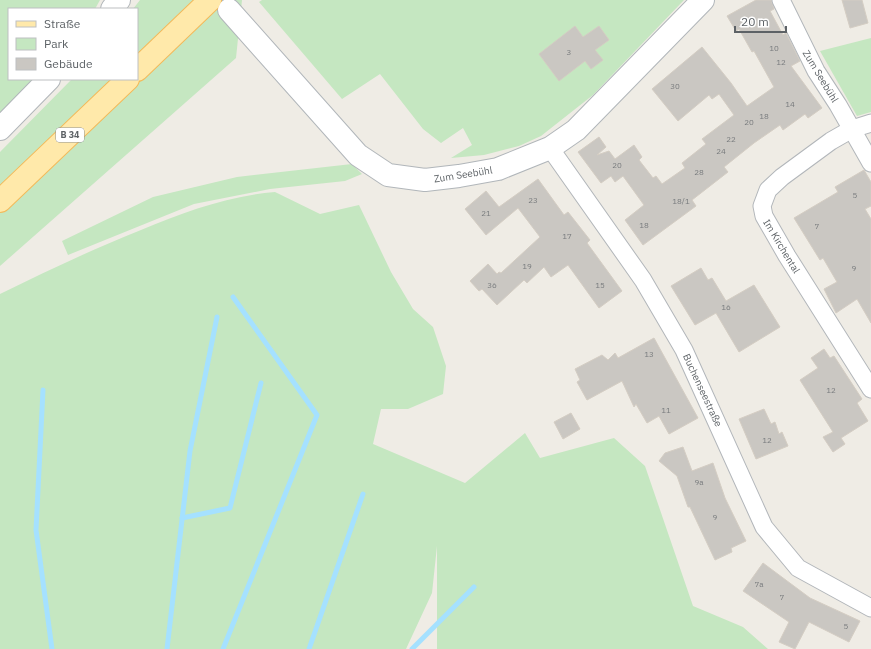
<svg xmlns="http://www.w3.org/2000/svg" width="871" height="649" font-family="'IBM Plex Sans',sans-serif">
  <rect width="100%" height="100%" fill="#efece5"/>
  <g fill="#c5e7c1">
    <path d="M0,0H100L95,9H9V79H38L0,117Z"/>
    <path d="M140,0H242L236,58L0,266V152L72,79H137V9H133Z"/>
    <path d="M262,0H684L593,95L541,136L519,146L484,155L451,158L472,145L463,128L441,143L423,129L380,74L342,99L259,2Z"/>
    <path d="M871,38V112L857,116L820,51Z"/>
    <path d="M352,164L362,174L345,181L270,189L194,204L68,255L62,241L153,197L237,177Z"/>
    <path d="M275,192L320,214L359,205L391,272L413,309L433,327L446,366L443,394L408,409H381L373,444L465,483L525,433L540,458L614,438L645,466L693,606L743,627L768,649H437V546L432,593L406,649H0V294C47,271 93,249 141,230C184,212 228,196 275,192Z"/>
  </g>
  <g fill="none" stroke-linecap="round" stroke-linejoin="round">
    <g stroke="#a5e1ff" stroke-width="5">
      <path d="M43,390L36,530L52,649"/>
      <path d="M182,518L230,508L261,383"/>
      <path d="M167,649L190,451L217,317"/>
      <path d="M223,649L317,415L233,297"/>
      <path d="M309,649L363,494"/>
      <path d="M412,649L474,587"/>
    </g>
  </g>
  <g fill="#cac7c2" stroke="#d4cdc3">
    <path d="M756,0H771L774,9L770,11L783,35L786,33L800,61L791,66L822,108L808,118L805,114L783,130L780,125L754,143L724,167L728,172L692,200L696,206L643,245L625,220L644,205L623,176L615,182L611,176L601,183L578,152L599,137L606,147L597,155L609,151L615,159L634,145L642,157L639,160L653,178L656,176L662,184L685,168L682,163L706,144L702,139L734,115L719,94L712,99L709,95L678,121L652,89L702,47L731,83L747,106L774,87L754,51L752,52L739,29L736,31L727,16Z"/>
    <path d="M842,0H862L868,23L850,28Z"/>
    <path d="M575,26L583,37L599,26L609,40L595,50L603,60L591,69L585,61L559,81L539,54Z"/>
    <path d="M864,170L871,182V206L865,209L871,219V323L857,299L836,313L824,289L837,282L823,258L820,260L794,218L838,192L835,187Z"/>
    <path d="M538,179L564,215L568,212L590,240L587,243L622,291L599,308L568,265L551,277L544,267L527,283L524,280L497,305L482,289L479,291L470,281L488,264L497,274L499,272L501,273L540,237L518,208L486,235L465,209L486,191L499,207Z"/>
    <path d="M701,268L708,280L712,278L726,301L754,285L780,327L739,352L716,313L695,325L671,286Z"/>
    <path d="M654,338L698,418L669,434L659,416L647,423L636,404L634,407L622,381L587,400L577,382L580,380L575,369L602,355L608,360L615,353L618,358Z"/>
    <path d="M824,349L830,358L834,356L862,399L857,403L868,421L841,438L845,444L833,452L823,437L833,432L800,380L818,368L811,358Z"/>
    <path d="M764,409L771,424L775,422L779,434L782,432L788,446L756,459L739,419Z"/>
    <path d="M571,413L580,429L563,439L554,422Z"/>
    <path d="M683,447L692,471L713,463L725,498L746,541L731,548L732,552L715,560L690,507H688L677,476L659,461L665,453Z"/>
    <path d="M763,563L810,598L860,621L849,642L809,622L795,649L779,642L789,622L743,591Z"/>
  </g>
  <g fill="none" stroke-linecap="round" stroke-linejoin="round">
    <defs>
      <g id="minor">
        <path d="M781,0L816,71L838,105L871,163"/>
        <path d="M871,123L852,129L831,141L782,177L768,190L762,206L764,216L787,256L871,389"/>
        <path d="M550,148L643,280L684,350L764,527L798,568L871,608"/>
      </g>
      <g id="secondary">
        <path d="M112,9L119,0"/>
        <path d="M229,10L358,155L388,175L425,180L459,176L498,169L550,148L576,130L703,0"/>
        <path d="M0,129L49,79"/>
      </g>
      <g id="primary">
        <path d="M137,70L210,0"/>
        <path d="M0,201L128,79"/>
      </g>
    </defs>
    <use href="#minor" stroke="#b2b6ba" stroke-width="19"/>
    <use href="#secondary" stroke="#b1b6ba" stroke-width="24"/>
    <use href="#primary" stroke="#f4b959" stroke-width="24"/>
    <use href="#minor" stroke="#fff" stroke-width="17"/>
    <use href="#secondary" stroke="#fff" stroke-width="22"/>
    <use href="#primary" stroke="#ffe9aa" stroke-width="22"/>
  </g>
  <g text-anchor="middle" stroke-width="3.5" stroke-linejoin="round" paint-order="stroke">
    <g font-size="8" fill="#787b7d">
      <text x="774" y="51">10</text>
      <text x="569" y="55">3</text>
      <text x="781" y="65">12</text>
      <text x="675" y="89">30</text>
      <text x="790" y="107">14</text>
      <text x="764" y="119">18</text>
      <text x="749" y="125">20</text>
      <text x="731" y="142">22</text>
      <text x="721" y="154">24</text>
      <text x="617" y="168">20</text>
      <text x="699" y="175">28</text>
      <text x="855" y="198">5</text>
      <text x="533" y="203">23</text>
      <text x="681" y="204">18/1</text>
      <text x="486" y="216">21</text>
      <text x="644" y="228">18</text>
      <text x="817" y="229">7</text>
      <text x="567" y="239">17</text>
      <text x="527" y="269">19</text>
      <text x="854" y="271">9</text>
      <text x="492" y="288">36</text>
      <text x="600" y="288">15</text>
      <text x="726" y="310">16</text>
      <text x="649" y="357">13</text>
      <text x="831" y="393">12</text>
      <text x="666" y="413">11</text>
      <text x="767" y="443">12</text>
      <text x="699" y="485">9a</text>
      <text x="715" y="520">9</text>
      <text x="759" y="587">7a</text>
      <text x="782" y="600">7</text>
      <text x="846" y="629">5</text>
    </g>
    <rect fill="#fff" stroke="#8e9194" stroke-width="1" x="56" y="128" width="28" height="14" rx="3"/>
    <g font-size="9" font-weight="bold" fill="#5d6266">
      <text x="70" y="138">B 34</text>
    </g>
    <g font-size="10" fill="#5d6266" stroke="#fff">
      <text transform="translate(821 76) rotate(59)" y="4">Zum Seebühl</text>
      <text transform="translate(463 174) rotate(-9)" y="4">Zum Seebühl</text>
      <text transform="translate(782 246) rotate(59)" y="4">Im Kirchental</text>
      <text transform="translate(703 390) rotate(65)" y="4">Buchenseestraße</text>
    </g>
  </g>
  <rect x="8" y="8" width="130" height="72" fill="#ffffff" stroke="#bec0c2"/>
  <rect x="16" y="21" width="20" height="6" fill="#ffe9aa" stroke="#bec0c2"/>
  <text x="44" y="28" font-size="12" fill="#5d6266">Straße</text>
  <rect x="16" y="38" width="20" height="12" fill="#c5e7c1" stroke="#bec0c2"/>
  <text x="44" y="48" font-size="12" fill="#5d6266">Park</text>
  <rect x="16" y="58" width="20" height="12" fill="#cac7c2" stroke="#bec0c2"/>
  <text x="44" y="68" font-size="12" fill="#5d6266">Gebäude</text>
  <path d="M735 26v6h51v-6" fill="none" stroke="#5d6266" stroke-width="2"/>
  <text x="741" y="26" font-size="12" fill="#5d6266" stroke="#ffffff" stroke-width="3" paint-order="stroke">20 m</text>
</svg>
